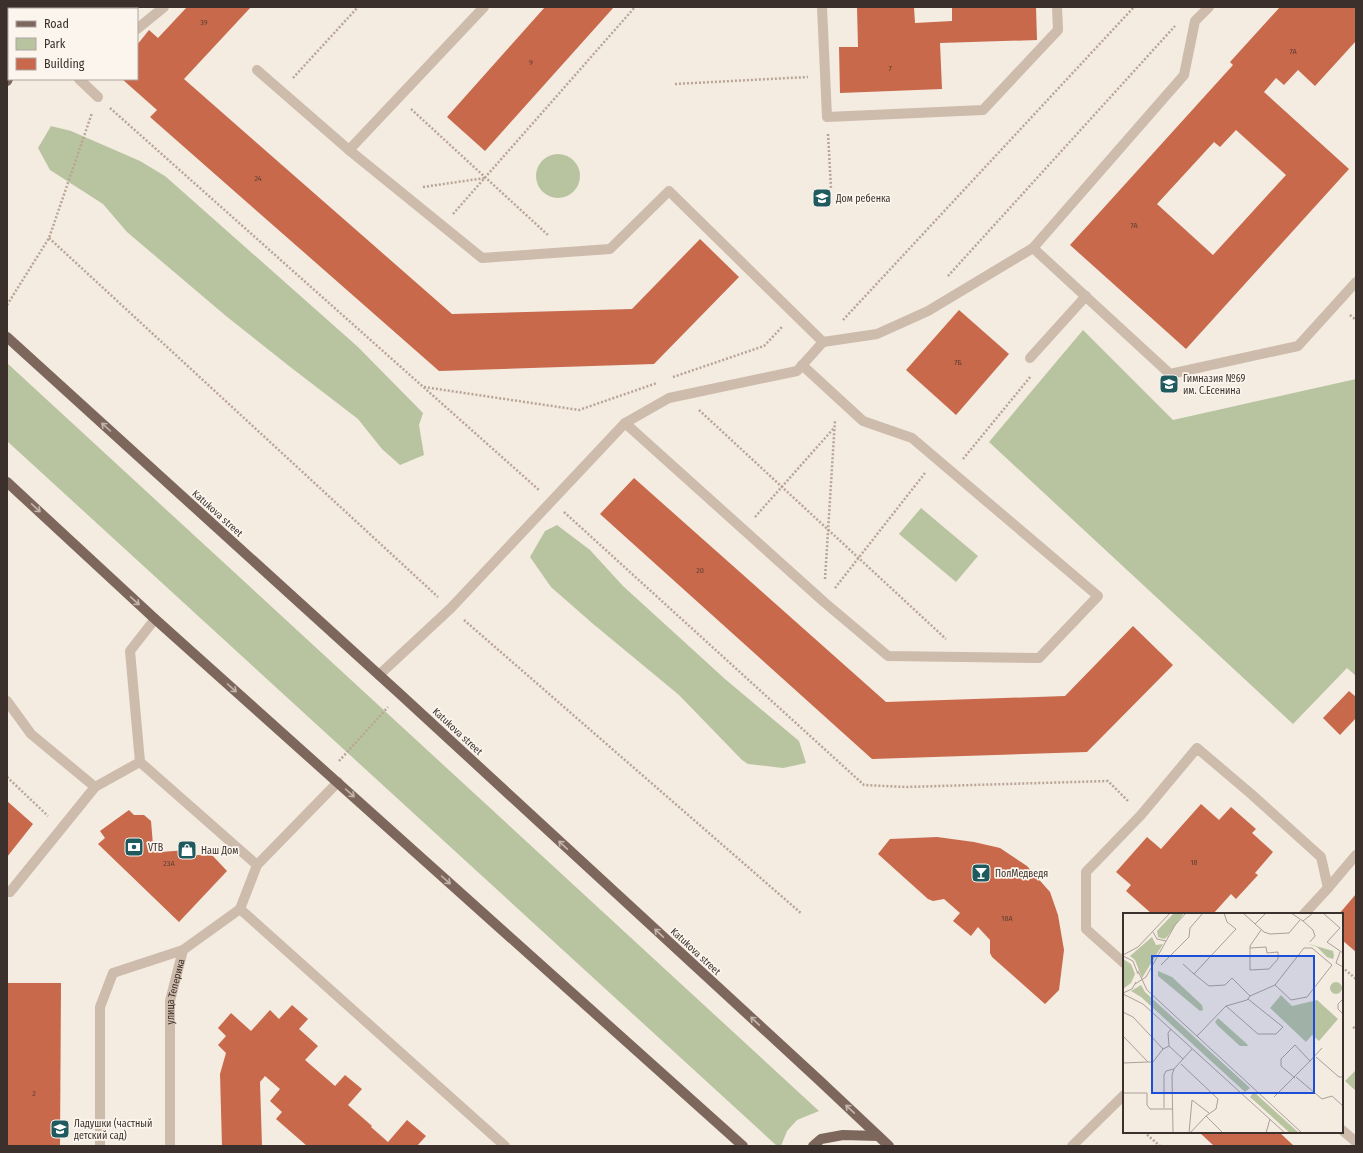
<svg xmlns="http://www.w3.org/2000/svg" width="1363" height="1153" font-family="'Fira Sans Condensed',sans-serif">
  <rect width="100%" height="100%" fill="#f4ebe1"/>
  <g fill="#b8c4a0">
    <path d="M7,7H32L31,9H9V48L7,52Z"/>
    <path d="M51,126L71,131L140,161L165,176L358,347L423,413L419,425L424,455L400,465L382,449L358,419L289,366L226,316L127,232L103,204L50,170L38,148Z"/>
    <circle cx="558" cy="176" r="22"/>
    <path d="M1083,330L1173,420L1356,379V676L1347,668L1293,724L989,442Z"/>
    <path d="M7,363L819,1111L797,1120L787,1131L781,1146H777L7,441Z"/>
    <path d="M921,508L978,556L956,582L899,534Z"/>
    <path d="M557,525L590,550L623,586L725,679L799,741L806,763L783,768L748,764L742,760L679,695L592,623L551,587L530,557L545,531Z"/>
    <path d="M1356,1070V1091L1345,1081Z"/>
  </g>
  <g fill="#c8694b" fill-rule="evenodd">
    <path d="M187,7H251L184,79L452,314L632,309L700,239L739,277L654,364L439,371L150,117L157,110L122,79H137V45L149,30L158,38Z"/>
    <path d="M545,7H614L485,151L447,117Z"/>
    <path d="M857,7H914L915,23L952,21V7H1036L1037,40L940,43L942,89L840,93L839,47H858Z"/>
    <path d="M1280,7H1356V41L1315,86L1298,70L1284,85L1276,78L1264,92L1349,169L1186,349L1070,245L1233,65L1230,62ZM1236,130L1286,175L1213,255L1157,204L1214,142L1220,147Z"/>
    <path d="M959,310L1009,354L956,415L906,370Z"/>
    <path d="M634,478L886,702L1065,696L1133,626L1173,665L1087,752L872,759L600,514Z"/>
    <path d="M1349,691L1356,697V718L1340,735L1323,718Z"/>
    <path d="M7,801L33,824L7,857Z"/>
    <path d="M1201,804L1219,820L1231,807L1256,829L1252,833L1273,852L1255,873L1258,875L1236,899L1231,894L1213,914H1152L1126,891L1131,885L1116,872L1147,837L1161,849Z"/>
    <path d="M129,810L134,815H144L151,821L153,845L161,852L187,850V856L211,854L227,871L179,922L98,844L105,838L100,831Z"/>
    <path d="M937,837L974,842L1000,848L1027,866L1050,892L1058,915L1064,950L1059,990L1045,1004L992,957L990,953V940L978,927L971,936L953,921L960,913L944,899L933,901L928,899L878,854L890,839Z"/>
    <path d="M1356,894V952L1342,940V914H1339Z"/>
    <path d="M7,983H61L60,1146H7Z"/>
    <path d="M292,1005L308,1019L299,1029L318,1046L305,1060L335,1086L345,1075L362,1089L348,1105L372,1126L371,1127L388,1142L407,1120L426,1136L417,1146H307L276,1119L282,1112L270,1101L280,1089L265,1076L260,1082L262,1146H222L220,1074L226,1053L218,1045L226,1036L218,1028L231,1013L251,1031L270,1010L279,1019Z"/>
    <path d="M1199,1132H1279L1294,1146H1214Z"/>
  </g>
  <g fill="none" stroke-linecap="round" stroke-linejoin="round">
    <g stroke="#b9a596" stroke-width="2.5" stroke-dasharray="2 2" stroke-linecap="butt">
      <path d="M293,78L358,7"/>
      <path d="M675,84L808,77"/>
      <path d="M110,108L539,490"/>
      <path d="M411,109L549,236"/>
      <path d="M828,134L831,189"/>
      <path d="M423,187L485,178"/>
      <path d="M453,214L635,7"/>
      <path d="M49,238L438,597"/>
      <path d="M948,276L1175,26"/>
      <path d="M7,305L49,238L92,113"/>
      <path d="M1350,315L1356,320"/>
      <path d="M843,320L1134,7"/>
      <path d="M673,377L764,346L782,327"/>
      <path d="M424,387L579,410L657,383"/>
      <path d="M699,410L946,639"/>
      <path d="M963,459L1031,376"/>
      <path d="M564,512L864,785L906,787L1108,781L1129,802"/>
      <path d="M755,517L834,428"/>
      <path d="M825,579L835,420"/>
      <path d="M835,588L925,473"/>
      <path d="M464,620L802,914"/>
      <path d="M339,761L388,707"/>
      <path d="M7,777L48,816"/>
      <path d="M1342,967L1356,979"/>
      <path d="M1353,1027L1356,1029"/>
      <path d="M1144,1132L1160,1146"/>
    </g>
    <g stroke="#cdbbac" stroke-width="10">
      <path d="M822,7L827,117L983,110L1058,30L1057,7"/>
      <path d="M137,29L164,7"/>
      <path d="M257,70L349,150"/>
      <path d="M79,79L98,97"/>
      <path d="M1033,248L1170,374L1298,346L1356,282"/>
      <path d="M823,342L877,334L928,311L1033,248L1184,75L1195,21L1209,7"/>
      <path d="M1030,358L1086,296"/>
      <path d="M625,423L824,602L888,656L1039,658L1098,596L912,438L863,421L802,365"/>
      <path d="M379,675L451,608L625,423L669,398L797,371L823,342L669,191L610,249L482,258L349,150L484,7"/>
      <path d="M7,701L31,734L95,787L140,762L257,865"/>
      <path d="M140,762L130,651L155,619"/>
      <path d="M7,892H10L95,787"/>
      <path d="M240,909L505,1146"/>
      <path d="M1304,914L1328,888"/>
      <path d="M1124,963L1086,929V872L1141,815L1197,748L1250,793L1321,857L1328,888L1356,855"/>
      <path d="M1342,1130L1356,1142"/>
      <path d="M100,1146V1007L113,973L183,950"/>
      <path id="s1" d="M170,1146V1001L183,950L240,909L257,865L338,782"/>
      <path d="M1072,1146L1124,1095"/>
    </g>
    <g stroke="#7d675c" stroke-width="10">
      <path d="M47,9L48,7"/>
      <path d="M7,81L9,77"/>
      <path d="M7,337L400,694L820,1081L889,1146"/>
      <path d="M7,482L155,619L743,1146"/>
      <path d="M813,1146L821,1139L843,1135L878,1136"/>
    </g>
  </g>
  <defs><path id="oneway-shaft" d="M-6 0H5M1.5-3L5.5 0L1.5 3" fill="none" stroke-width="1.6" stroke-linecap="round" stroke-linejoin="round"/></defs>
  <g stroke="#c2b5ac">
    <use href="#oneway-shaft" transform="translate(106 427) rotate(-138)"/>
    <use href="#oneway-shaft" transform="translate(36 508) rotate(43)"/>
    <use href="#oneway-shaft" transform="translate(135 601) rotate(43)"/>
    <use href="#oneway-shaft" transform="translate(232 688) rotate(42)"/>
    <use href="#oneway-shaft" transform="translate(350 793) rotate(42)"/>
    <use href="#oneway-shaft" transform="translate(563 845) rotate(-137)"/>
    <use href="#oneway-shaft" transform="translate(446 880) rotate(42)"/>
    <use href="#oneway-shaft" transform="translate(659 933) rotate(-137)"/>
    <use href="#oneway-shaft" transform="translate(755 1021) rotate(-137)"/>
    <use href="#oneway-shaft" transform="translate(850 1109) rotate(-137)"/>
  </g>
  <defs>
    <symbol id="school-square" viewBox="-11 -11 22 22"><rect x="-9" y="-9" width="18" height="18" rx="4" fill="#1f5a5e" stroke="#fbf5ee"/><path d="M0-5L7-2L0 1L-7-2ZM-4 1L0 2.5L4 1V4Q0 6-4 4Z" fill="#fff"/></symbol>
    <symbol id="bank-square" viewBox="-11 -11 22 22"><rect x="-9" y="-9" width="18" height="18" rx="4" fill="#1f5a5e" stroke="#fbf5ee"/><path d="M-6-4H6V4H-6ZM0-2.3a2.3 2.3 0 1 0 0 4.6a2.3 2.3 0 1 0 0-4.6Z" fill="#fff"/></symbol>
    <symbol id="shop-square" viewBox="-11 -11 22 22"><rect x="-9" y="-9" width="18" height="18" rx="4" fill="#1f5a5e" stroke="#fbf5ee"/><path d="M-5-2.5h2.3a2.7 3.5 0 0 1 5.4 0H5L5.5 6h-11ZM-1.5-2.5h3a1.5 2.3 0 0 0-3 0Z" fill="#fff"/></symbol>
    <symbol id="bar-square" viewBox="-11 -11 22 22"><rect x="-9" y="-9" width="18" height="18" rx="4" fill="#1f5a5e" stroke="#fbf5ee"/><path d="M-6-5H6L.8 .8V4.5H3.5V6h-7V4.5H-.8V.8Z" fill="#fff"/></symbol>
  </defs>
  <g fill-rule="evenodd">
    <use href="#school-square" x="811" y="187" width="22" height="22"/>
    <use href="#school-square" x="1158" y="373" width="22" height="22"/>
    <use href="#bank-square" x="123" y="836" width="22" height="22"/>
    <use href="#shop-square" x="176" y="839" width="22" height="22"/>
    <use href="#bar-square" x="970" y="862" width="22" height="22"/>
    <use href="#school-square" x="49" y="1118" width="22" height="22"/>
  </g>
  <g text-anchor="middle" stroke-width="3.5" stroke-linejoin="round" paint-order="stroke">
    <g font-size="8" fill="#5e3e33">
      <text x="204" y="25">39</text>
      <text x="1293" y="54">7А</text>
      <text x="531" y="65">9</text>
      <text x="890" y="71">7</text>
      <text x="258" y="181">24</text>
      <text x="1134" y="228">7А</text>
      <text x="958" y="365">7Б</text>
      <text x="700" y="573">20</text>
      <text x="1194" y="865">18</text>
      <text x="169" y="866">23А</text>
      <text x="1007" y="921">18А</text>
      <text x="34" y="1096">2</text>
    </g>
    <g font-size="10" fill="#3b302b" stroke="#fbf5ee" text-anchor="start">
      <text x="836" y="202">Дом ребенка</text>
      <text x="1183" y="382">Гимназия №69<tspan x="1183" dy="12">им. С.Есенина</tspan></text>
      <text x="148" y="851">VTB</text>
      <text x="201" y="854">Наш Дом</text>
      <text x="995" y="877">ПолМедведя</text>
      <text x="74" y="1127">Ладушки (частный<tspan x="74" dy="12">детский сад)</tspan></text>
    </g>
    <g font-size="10" fill="#3b302b" stroke="#fbf5ee">
      <text transform="translate(218 513) rotate(42)" y="4">Katukova street</text>
      <text transform="translate(458 731) rotate(43)" y="4">Katukova street</text>
      <text transform="translate(696 951) rotate(43)" y="4">Katukova street</text>
      <text dy="4" stroke="none"><textPath href="#s1" startOffset="155">улица Теперика</textPath></text>
    </g>
  </g>
  <g transform="translate(1123 913)">
    <rect width="220" height="220" fill="#f4ebe1"/>
    <path d="M51,0H61L44,24L41,26L35,24L34,18ZM29,24L33,32L40,31L19,65L12,47L7,43ZM183,30L210,38L211,43L210,46L204,44L194,34ZM0,46L8,51L12,61L8,70L0,76ZM35,58L49,64L79,92L80,97L77,98L35,63ZM207 75a6 6 0 1 1 12 0a6 6 0 1 1-12 0ZM18,72L22,79L127,175L122,179L18,84L8,78ZM158,82L169,93L194,87L215,106L196,128L189,122L183,129L147,95ZM95,105L124,131L125,133H117L95,113L92,109ZM130,180H132L176,220H167L127,184Z" fill="#b8c4a0"/>
    <path fill="none" stroke="#aaa098" stroke-width="1" d="M120,0L141,19L147,21L166,20L177,7M168,0L180,8L190,0M200,0L217,15L204,29L220,40M180,8L190,17L192,23L187,29M132,11L143,0M30,19L34,26L43,28M127,35L143,34L144,40L155,39V46L146,56L127,57V33L138,17M217,39L213,50L220,54M0,42L15,34L47,0M0,43L10,48L15,61M60,51L71,61M38,52L66,24L67,15L80,0M15,58L24,77L179,220M12,71L23,64L52,12L63,0M0,80L9,76L13,69M0,81L20,91L162,220M127,83L152,72L181,35H189L209,52L184,84L168,87L152,72M220,86L215,91V96L220,101M103,93L135,121H153L160,114L125,86M0,99L10,104L40,136L46,133L60,146M0,123L25,149H30L40,136M74,123L103,93L124,87L127,83L109,65L102,72L86,73L71,61L113,16L104,9L101,0M46,133L45,120L48,116M193,144L216,164H220M0,150L25,149M58,151L95,186L93,196L83,203L100,220M173,164L199,186L209,183L220,193M172,165L158,153V146L172,132L187,148L199,135M0,180H24V192L27,196H49M151,184L187,148M41,195V162L43,158L51,156M50,220L49,162L51,156L69,136M66,220L69,187L86,200M67,220L83,203M143,220L147,206"/>
    <path fill="#1d4ed8" fill-opacity="0.15" stroke="#1d4ed8" stroke-width="2" d="M29,43H191V180H29Z"/>
    <rect width="220" height="220" fill="none" stroke="#3b302b" stroke-width="2"/>
  </g>
  <rect width="1363" height="1153" fill="none" stroke="#3b302b" stroke-width="16"/>
  <rect x="8" y="8" width="130" height="72" fill="#fbf5ee" stroke="#aea6a0"/>
  <rect x="16" y="21" width="20" height="6" fill="#7d675c" stroke="#aea6a0"/>
  <text x="44" y="28" font-size="12" fill="#3b302b">Road</text>
  <rect x="16" y="38" width="20" height="12" fill="#b8c4a0" stroke="#aea6a0"/>
  <text x="44" y="48" font-size="12" fill="#3b302b">Park</text>
  <rect x="16" y="58" width="20" height="12" fill="#c8694b" stroke="#aea6a0"/>
  <text x="44" y="68" font-size="12" fill="#3b302b">Building</text>
</svg>
